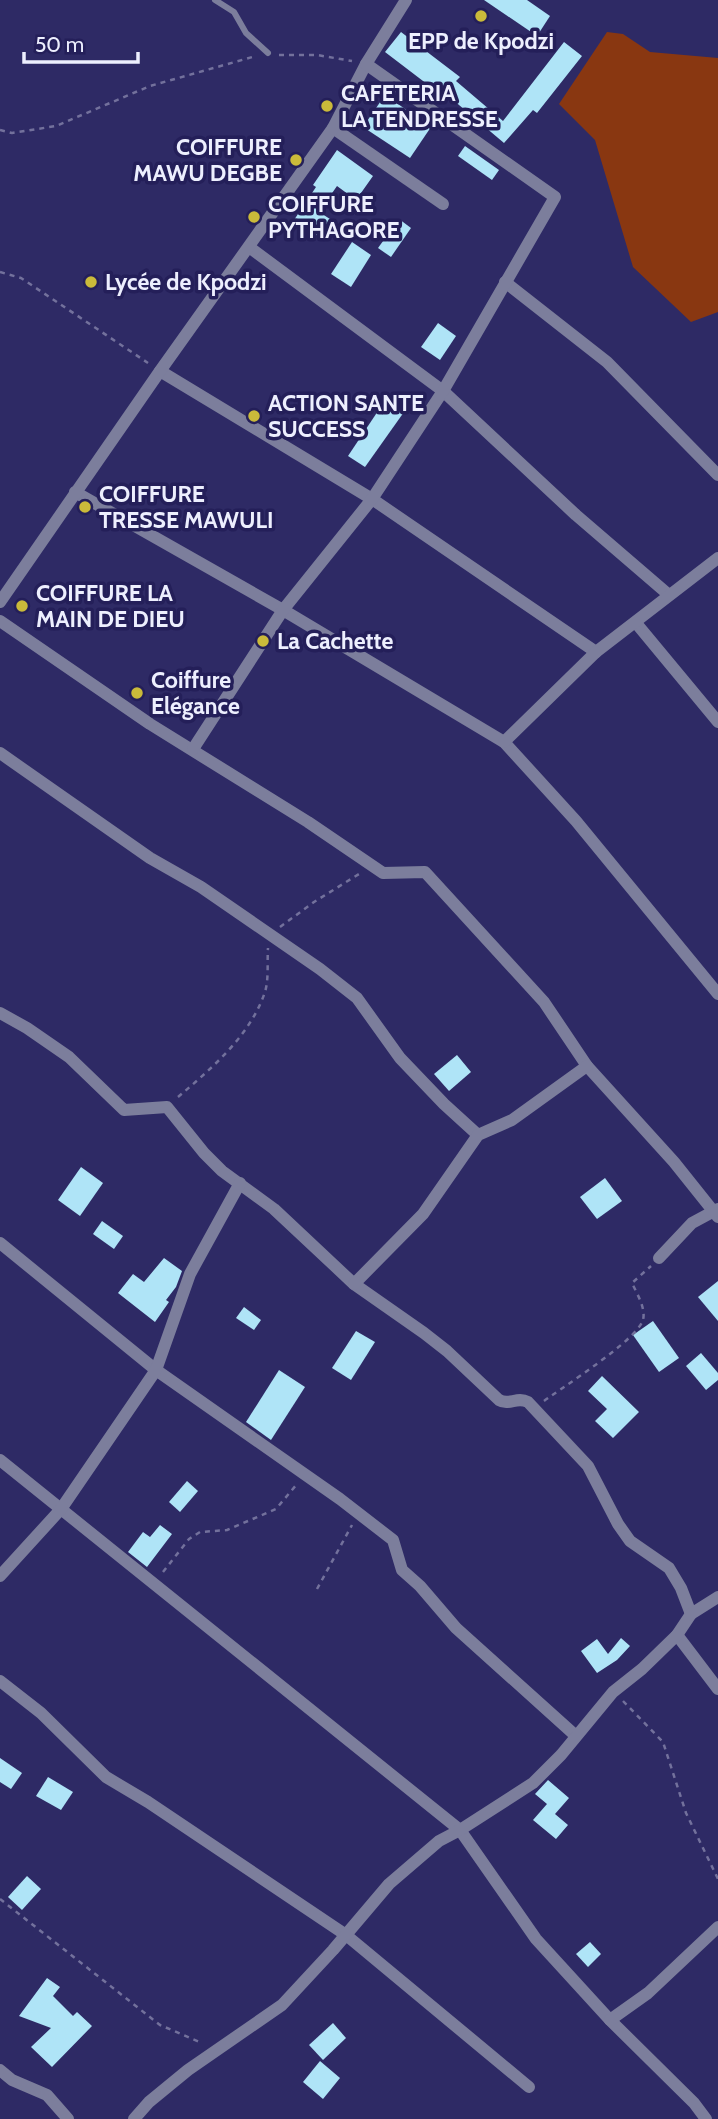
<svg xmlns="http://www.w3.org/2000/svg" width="718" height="2119" font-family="Cabin,sans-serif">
  <rect width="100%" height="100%" fill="#2e2a65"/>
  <path fill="#893711" d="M607,32L623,34L650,52L718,58V312L691,322L633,267L595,140L559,104Z"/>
  <g fill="#afe4f7">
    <path d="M484,0H527L550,16L537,36Z"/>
    <path d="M401,32L460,77L456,81L503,121L564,42L582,56L537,113L533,110L504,143L446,94L444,97L385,52Z"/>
    <path d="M385,95L431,127L410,158L363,127Z"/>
    <path d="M465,146L499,170L492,180L458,156Z"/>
    <path d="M337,150L373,176L356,200L337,186L319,212L330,219L318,236L294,220L316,187L313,185Z"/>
    <path d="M399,219L411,228L391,257L378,248Z"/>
    <path d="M352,242L371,255L351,287L331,274Z"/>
    <path d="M438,323L456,336L440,360L421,347Z"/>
    <path d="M386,399L404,412L365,467L348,456Z"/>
    <path d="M457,1055L471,1072L449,1091L434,1074Z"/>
    <path d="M81,1167L103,1183L80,1216L58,1200Z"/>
    <path d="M605,1178L622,1201L597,1219L580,1197Z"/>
    <path d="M102,1221L123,1236L114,1249L93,1234Z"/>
    <path d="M164,1258L182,1271L176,1287L166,1300L169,1302L155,1322L118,1293L133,1274L144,1282Z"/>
    <path d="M718,1281V1321L698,1297Z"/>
    <path d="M244,1307L261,1320L254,1330L236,1318Z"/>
    <path d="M653,1321L679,1358L659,1372L633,1335Z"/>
    <path d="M356,1331L375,1342L351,1380L332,1368Z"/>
    <path d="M701,1353L718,1373V1380L706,1390L686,1366Z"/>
    <path d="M279,1370L305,1387L271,1440L246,1422Z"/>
    <path d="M602,1376L639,1412L613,1438L595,1421L607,1409L588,1391Z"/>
    <path d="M187,1481L198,1491L180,1512L169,1502Z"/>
    <path d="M160,1525L172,1534L147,1567L128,1552L143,1532L150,1537Z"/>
    <path d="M621,1638L630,1646L617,1660L597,1673L581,1651L597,1639L608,1654Z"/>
    <path d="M0,1758L22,1773L11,1789L0,1782Z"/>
    <path d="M48,1777L73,1792L61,1810L36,1796Z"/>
    <path d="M548,1780L569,1798L555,1814L568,1825L556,1839L533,1820L547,1804L535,1794Z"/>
    <path d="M27,1876L41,1889L22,1910L8,1897Z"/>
    <path d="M590,1942L601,1954L588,1967L576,1954Z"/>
    <path d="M47,1978L60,1987L53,1996L73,2016L77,2012L92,2026L52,2067L31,2047L51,2028L19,2016Z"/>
    <path d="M333,2023L346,2038L323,2060L309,2045Z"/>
    <path d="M320,2061L340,2078L323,2099L303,2082Z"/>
  </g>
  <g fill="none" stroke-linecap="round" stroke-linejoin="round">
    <g stroke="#73719c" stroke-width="2.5" stroke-dasharray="5 5" stroke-linecap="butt">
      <path d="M279,55H317L352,61"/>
      <path d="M0,130L12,133L56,126L150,86L256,56"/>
      <path d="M0,272L21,278L148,363"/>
      <path d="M280,927L314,902L359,874"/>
      <path d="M178,1097C212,1068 250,1036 265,992C269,979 267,962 268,948"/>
      <path d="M544,1401C563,1387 637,1340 643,1320C646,1308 637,1294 632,1283L651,1266"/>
      <path d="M163,1572L189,1539L200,1532L227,1530L276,1509L297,1484"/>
      <path d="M317,1589L352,1525"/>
      <path d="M623,1701L663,1742L686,1813L718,1879"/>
      <path d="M0,1899L160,2025L202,2043"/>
    </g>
    <path stroke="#7c7e9c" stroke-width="6" d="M215,0L234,12L246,33L268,53"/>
    <g stroke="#7c7e9c" stroke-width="12">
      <path d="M333,128L443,204"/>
      <path d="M249,247L443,391L576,515L669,595"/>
      <path d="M505,282L607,362L718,475"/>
      <path d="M160,371L372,499L596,652"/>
      <path d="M75,492L283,610L504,742L576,821L718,994"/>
      <path d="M0,602L160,371L333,128L366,64L406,0"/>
      <path d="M0,621L150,724L308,822L383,873L425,872L544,1002L587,1066L674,1162L718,1217"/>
      <path d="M636,623L718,722"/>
      <path d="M504,742L596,652L718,558"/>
      <path d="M193,749L283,610L372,499L443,391L555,197L366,64"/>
      <path d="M0,753L150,858L201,887L320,969L357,998L400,1058L444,1104L478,1135"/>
      <path d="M0,1013L27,1028L69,1057L124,1110L167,1107L204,1153L222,1171L274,1209L354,1284L424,1333L447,1351L499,1400C509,1406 517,1396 528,1402L588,1466L618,1524L630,1541L669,1568L681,1588L691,1614"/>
      <path d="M0,1243L156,1370L340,1499L393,1540L402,1570L420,1586L456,1628L576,1736"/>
      <path d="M659,1258L692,1223L718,1209"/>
      <path d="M354,1284L423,1214L478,1135L512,1120L587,1066"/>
      <path d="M0,1460L460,1830L536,1939L610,2020L694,2103L706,2119"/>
      <path d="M0,1576L61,1509L156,1370L190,1274L240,1183"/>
      <path d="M677,1635L718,1689"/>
      <path d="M0,1681L41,1713L106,1777L148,1802L346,1935L529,2087"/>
      <path d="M610,2020L648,1993L718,1927"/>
      <path d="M0,2070L12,2080L47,2095L68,2119"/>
      <path d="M134,2119L149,2102L188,2070L282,2005L333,1950L389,1884L439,1841L460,1830L533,1783L561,1755L613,1692L642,1669L677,1635L691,1614L718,1597"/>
    </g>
  </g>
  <g fill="#caba3a" stroke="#241f59" stroke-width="2.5">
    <circle cx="481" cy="16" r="7"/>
    <circle cx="327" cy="106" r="7"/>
    <circle cx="296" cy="160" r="7"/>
    <circle cx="254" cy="217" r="7"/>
    <circle cx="91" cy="282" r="7"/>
    <circle cx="254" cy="416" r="7"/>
    <circle cx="85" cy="507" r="7"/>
    <circle cx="22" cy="606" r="7"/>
    <circle cx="263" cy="641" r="7"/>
    <circle cx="137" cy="693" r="7"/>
  </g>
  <g text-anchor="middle" stroke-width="7" stroke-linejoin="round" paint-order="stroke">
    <g font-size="23" font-weight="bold" fill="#edeffe" stroke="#241f59" text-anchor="start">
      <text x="481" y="49" text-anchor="middle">EPP de Kpodzi</text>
      <text x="341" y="101">CAFETERIA<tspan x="341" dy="26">LA TENDRESSE</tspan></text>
      <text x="282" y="155" text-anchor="end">COIFFURE<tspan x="282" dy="26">MAWU DEGBE</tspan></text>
      <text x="268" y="212">COIFFURE<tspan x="268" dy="26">PYTHAGORE</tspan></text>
      <text x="105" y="290">Lycée de Kpodzi</text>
      <text x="268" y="411">ACTION SANTE<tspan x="268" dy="26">SUCCESS</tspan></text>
      <text x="99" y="502">COIFFURE<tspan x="99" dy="26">TRESSE MAWULI</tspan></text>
      <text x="36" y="601">COIFFURE LA<tspan x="36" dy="26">MAIN DE DIEU</tspan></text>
      <text x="277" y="649">La Cachette</text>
      <text x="151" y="688">Coiffure<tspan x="151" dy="26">Elégance</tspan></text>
    </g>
  </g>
  <path d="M24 52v10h114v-10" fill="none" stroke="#edeffe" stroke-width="3.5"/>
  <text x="35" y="52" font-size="21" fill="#edeffe" stroke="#241f59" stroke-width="5" paint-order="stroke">50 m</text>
</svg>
